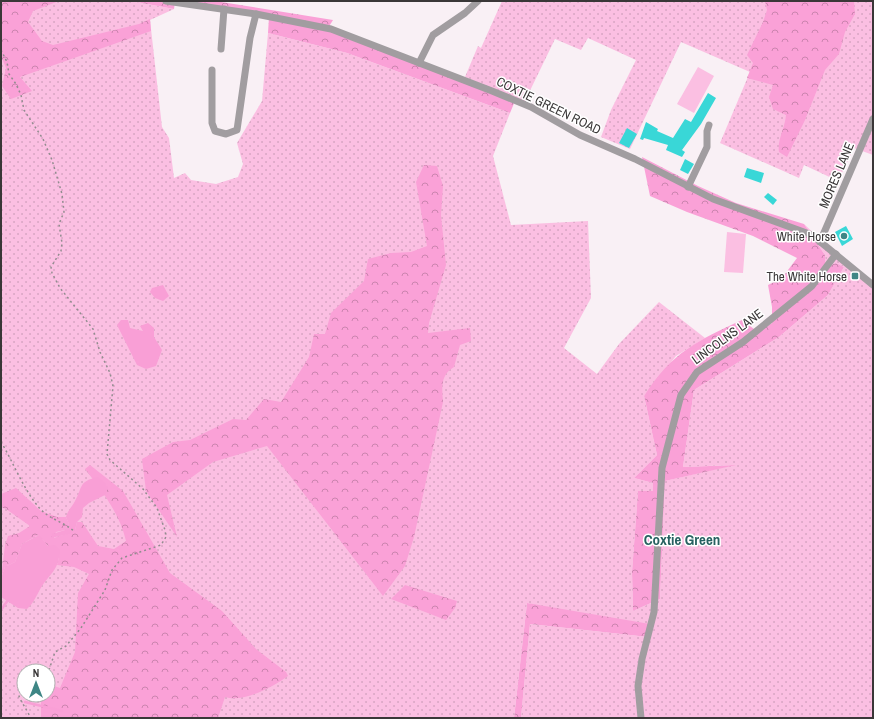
<svg xmlns="http://www.w3.org/2000/svg" width="874" height="719" font-family="'Archivo Narrow',sans-serif">
  <defs>
    <pattern id="green-dots" width="8" height="8" patternUnits="userSpaceOnUse"><rect width="8" height="8" fill="#fbbfe2"/><path d="M2 2h.1M6 6h.1" fill="none" stroke="#d8a5c3" stroke-width="1.8" stroke-linecap="round"/></pattern>
    <pattern id="forest-crowns" width="20" height="18" patternUnits="userSpaceOnUse"><rect width="20" height="18" fill="#faa1d7"/><path d="M2 6a3 3 0 1 1 6 0M12 15a3 3 0 1 1 6 0" fill="none" stroke="#cb84af"/></pattern>
  </defs>
  <rect width="100%" height="100%" fill="#f9f0f5"/>
  <g fill="url(#green-dots)" fill-rule="evenodd">
    <path d="M1,1H131L174,9L150,20L162,127L169,138L174,178L185,173L191,180L216,184L238,177L243,164L237,143L262,101L268,33L347,53L510,113L493,156L511,225L588,221L591,298L564,348L597,374L619,344L659,302L705,338L676,356L644,396L657,455L634,478L653,483V491L638,492L632,572L633,611L660,599L665,481L733,465L683,467L694,390L779,337L828,295L844,267L836,263L826,267L825,255L804,224L836,254L873,284V718H521L530,624L648,637L527,603L514,718H1ZM24,671H48V695H24Z"/>
    <path d="M502,1H873V155L854,148L838,181L804,165L799,178L720,143L750,72L681,42L630,149L601,137L611,110L636,60L588,38L581,50L555,39L524,103L465,77L478,46L481,48Z"/>
  </g>
  <g fill="url(#forest-crowns)">
    <path d="M1,1H59L33,11L28,22L42,41L53,45L139,24L150,19L151,31L20,77L32,91L11,99L2,86L6,68L1,56Z"/>
    <path d="M131,1H215L333,20L328,28L515,101L510,113L347,53L268,33L269,17L175,2L174,9Z"/>
    <path d="M765,1H854L855,14L845,32L839,54L825,70L805,120L787,157L779,152C777,140 785,128 786,115L773,109L769,97L773,85L747,78L753,63L747,55L763,22L767,10Z"/>
    <path d="M642,157L698,186L736,203L804,224L825,255L826,267L836,263L844,267L828,295L779,337L694,390L683,467L736,465L665,481L660,599L633,611L632,572L638,491H653V483L634,478L657,455L644,396C672,352 697,341 742,320L758,332L772,323V307L768,285L782,278L797,258L753,236L687,212L650,196Z"/>
    <path d="M424,165L437,166L443,186L441,215L446,265L429,323L428,333L470,328L471,341L460,345L454,367C440,375 442,388 443,402L414,537L405,566L383,596L267,446L213,462L167,495L177,537L146,491L142,459L173,442L190,440L233,419L246,420L264,399L281,402L309,357L314,334H325L331,313L364,281L368,259L391,253L411,252L427,246L416,182Z"/>
    <path d="M90,465L123,491L170,573L222,611L256,649L286,672L288,676C273,687 243,703 225,697L218,718H41V702L33,695H48V684L60,688L75,652L78,593L89,574L74,567L57,565L59,557L38,535L22,544L15,562L5,567L1,578L5,545L8,536L19,533L30,526L6,509L1,507V494L16,488L41,511L57,517H66L69,524L65,530L56,532L54,538C61,535 69,534 75,530L77,522H82L98,546L114,549L126,541C120,514 102,491 85,469Z"/>
    <path d="M405,585L457,601L455,608L446,620L391,599Z"/>
    <path d="M527,603L650,624L648,637L530,624L521,718H514Z"/>
  </g>
  <g fill="#fbbfe2">
    <path d="M698,67L714,76L694,113L677,104Z"/>
    <path d="M727,232L746,234L743,273L724,272Z"/>
  </g>
  <g fill="#f99fd6">
    <path d="M163,285L169,296L163,301L155,298L150,292L152,288Z"/>
    <path d="M121,320H128L130,328L143,331L140,326L148,323L154,328V337L162,350L156,366L146,369L137,365L117,325Z"/>
    <path d="M97,477L103,481L108,488L105,495L89,503L83,508L82,517L77,522L75,530L69,534L51,538L52,534L65,530L69,524L66,517C68,510 72,507 75,501C83,487 78,482 97,477Z"/>
    <path d="M39,535L48,546L54,545L60,550C58,571 52,571 42,586C37,594 34,603 27,609L18,608L1,597V578L5,567L15,562L22,544Z"/>
  </g>
  <g fill="none" stroke-linecap="round" stroke-linejoin="round">
    <g stroke="#f99fd6" stroke-width="2.5">
      <path d="M1,610L8,600"/>
      <path d="M25,702L62,711"/>
    </g>
  </g>
  <g fill="#39d7d7">
    <path d="M708,93L716,98L701,124L682,150L685,152L682,157L666,150L668,145L644,138L643,140L640,139L646,122L658,129L657,131L673,138L685,119L691,122Z"/>
    <path d="M627,128L637,134L629,148L619,143Z"/>
    <path d="M685,159L694,164L688,174L680,170Z"/>
    <path d="M747,168L764,173L761,183L744,177Z"/>
    <path d="M768,193L777,200L773,205L764,197Z"/>
    <path d="M846,226L853,239L842,246L835,232Z"/>
  </g>
  <g fill="none" stroke-linecap="round" stroke-linejoin="round">
    <g stroke="#928c8f" stroke-width="1.5" stroke-dasharray="2 3" stroke-linecap="butt">
      <path d="M1,50L7,62L9,74L16,84L21,95L24,110L43,139L52,160L62,194L64,212L59,224L62,243L61,251L51,267L52,273L60,288L93,329L100,352L110,373L113,386L107,454L110,460L143,489L157,508L165,530L166,537L161,545L122,558L112,570L105,590L81,628L66,646L55,652L48,673"/>
      <path d="M1,442C13,461 28,501 46,514C56,521 66,524 75,532"/>
      <path d="M24,687L21,690L19,697L31,718"/>
    </g>
    <g stroke="#a19da0" stroke-width="7">
      <path d="M166,1L256,14L331,29L492,91L531,107L580,135L635,159L713,199L812,235L873,285"/>
      <path d="M221,49L224,9"/>
      <path d="M419,63L433,35L465,13L478,1"/>
      <path d="M212,70V123L215,131L226,134L237,130L250,38L256,14"/>
      <path d="M688,187L707,147V131L709,125"/>
      <path d="M820,242L873,119"/>
      <path d="M641,718L638,686L642,659L654,612L662,468L681,395L697,372L743,342L812,286L836,254"/>
    </g>
  </g>
  <g fill="#3e8685" stroke="#fff" stroke-width="1.5">
    <circle cx="844" cy="236" r="4"/>
    <rect x="851" y="272" width="8" height="8" rx="2"/>
  </g>
  <g text-anchor="middle" stroke-width="3" stroke-linejoin="round" paint-order="stroke">
    <g font-size="13" fill="#3a3738" stroke="#fff">
      <text transform="translate(549 105) rotate(26)" y="5">COXTIE GREEN ROAD</text>
      <text transform="translate(836 175) rotate(-67)" y="5">MORES LANE</text>
      <text transform="translate(727 336) rotate(-36)" y="5">LINCOLNS LANE</text>
    </g>
    <g font-size="13" fill="#3a3738" stroke="#fff" text-anchor="end">
      <text x="836" y="241">White Horse</text>
      <text x="847" y="281">The White Horse</text>
    </g>
    <g font-size="15" font-weight="bold" fill="#276161" stroke="#fff">
      <text x="682" y="545">Coxtie Green</text>
    </g>
  </g>
  <rect width="874" height="719" fill="none" stroke="#3a3738" stroke-width="4"/>
  <g transform="translate(36 683)"><circle r="19" fill="#ffffff" stroke="#b0afaf"/>
  <path d="M0-3L7 15L0 10L-7 15Z" fill="#3e8685"/>
  <text y="-6" font-size="11" font-weight="bold" text-anchor="middle" fill="#3a3738">N</text>
  </g>
</svg>
